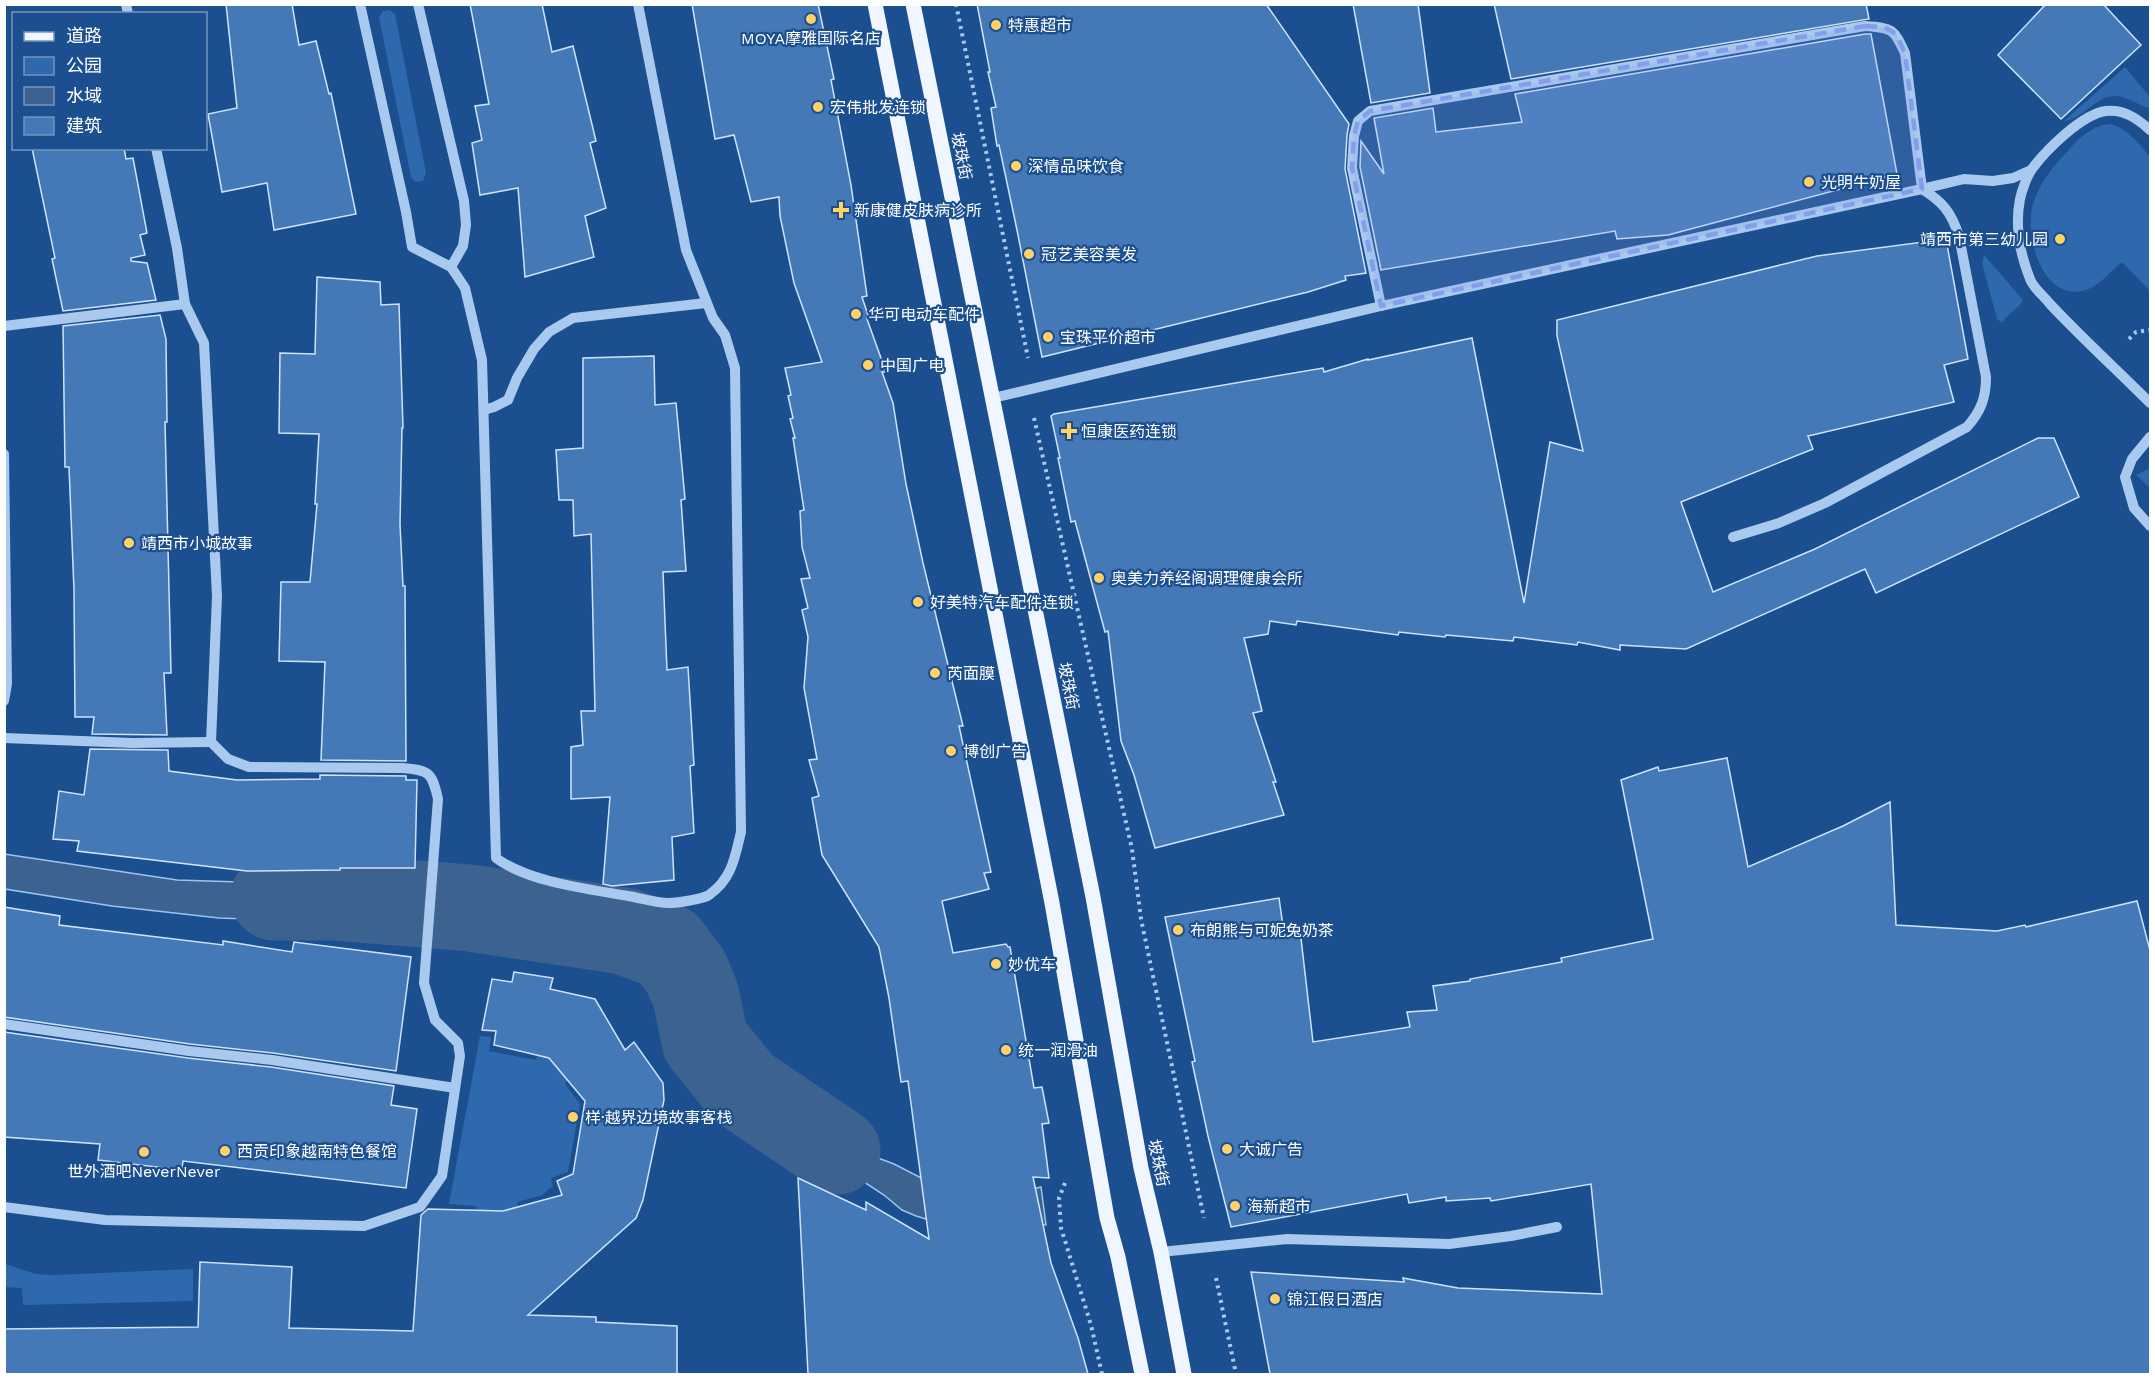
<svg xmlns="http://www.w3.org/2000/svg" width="2155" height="1379" font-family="'Work Sans','Noto Sans SC',sans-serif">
  <rect width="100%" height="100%" fill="#1b4f8f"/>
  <g fill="#2e69ad">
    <path d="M389,10L395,14L426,173L423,181L416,182L411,177L379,17L383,11Z"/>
    <path d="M2125,67L2150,97V108C2138,106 2128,96 2115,96C2094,97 2083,119 2064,121Z"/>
    <path d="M2110,124C2128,128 2139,144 2150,157V291L2122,262C2111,271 2099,286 2086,290C2042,304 2024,234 2033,204C2039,184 2052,168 2065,154C2078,139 2090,126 2110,124Z"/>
    <path d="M1984,255L2023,300C2018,310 2008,313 2002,323L1997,319L1982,263Z"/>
    <path d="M2150,468V488L2136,475Z"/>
    <path d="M480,1036L491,1037L489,1051L536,1060L538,1053L557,1058L572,1075L565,1084L580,1104L568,1172L551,1178L553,1186L542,1195L518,1202L515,1213H477L476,1206L449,1204Z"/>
    <path d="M5,1264L36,1274L54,1275L193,1269V1301L23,1305L22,1288L5,1287Z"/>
  </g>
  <g fill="#3c6290" stroke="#9cc4f0" stroke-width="1.5">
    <path d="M4,854L177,880L303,884L392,883L393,924L219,918L112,906L5,889Z"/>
    <path d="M459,882L499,885L565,895L631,909L660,923L651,963C588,943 525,935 459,934Z"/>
    <path d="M751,1070L870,1155L894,1164L929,1182L1029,1190L1041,1187L1046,1225L926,1219L916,1216L902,1210L884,1195L861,1180L796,1144L721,1096Z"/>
  </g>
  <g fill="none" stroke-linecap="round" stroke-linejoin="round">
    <path stroke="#3c6290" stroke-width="87" d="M274,897H333L470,908L624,931L667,947L686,972L696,996L705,1041L742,1087L837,1151"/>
  </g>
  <g fill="#4478b7" stroke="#cfe3fa" stroke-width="1.5">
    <path d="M226,4H292L299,45L316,41L329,94L331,93L356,214L274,230L267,183L222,192L208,114L237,108Z"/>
    <path d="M470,4H542L552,52L573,46L596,141L590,143L606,208L585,216L594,257L525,277L518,188L480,195L472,143L482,140L475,106L489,104Z"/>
    <path d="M692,4H818L834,79L831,80L851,185L867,296L862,297L869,318L867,319L886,372H882L893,403L906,484L923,563L963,726H959L991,872L984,873L989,889L942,901L953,953L1006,944L1008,947H1010L1034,1088L1042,1087L1049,1123L1042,1124L1049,1178L1033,1177L1051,1263L1078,1338L1088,1374H808L798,1178L866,1210V1202L929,1239L908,1081L901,1082L889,998L879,947L822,855L812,798L819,796L809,760L817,759L804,688L808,637L802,610L808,608L801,579L810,578L802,547L800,511L804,510L793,438H795L790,419L793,418L788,396L791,395L785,368L822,362L794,283L780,216L779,197L751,202L734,135L715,139Z"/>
    <path d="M977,4H1266L1349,124L1347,135L1345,169L1366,273L1345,276L1346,280L1308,292L1042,357L1017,230L999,145L997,146L991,108L996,107L988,72H990Z"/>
    <path d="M1353,4H1418L1430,93L1371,103Z"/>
    <path d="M1494,4H1866L1869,19L1511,79Z"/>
    <path d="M2046,4H2103L2141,45L2061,119L1998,55Z"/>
    <path d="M1865,34H1871L1897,174L1668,235L1617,239L1615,231L1381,270L1360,167L1361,141L1384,174L1374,118L1433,108L1436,132L1522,122L1515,94Z"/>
    <path d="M32,148H124L126,159L133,158L147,233L140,235L145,255L131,258V261L147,263L156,300L63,311L52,259L55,258Z"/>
    <path d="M1946,239L1968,359L1944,365L1954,402L1808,436L1813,449L1681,502L1713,592L1815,549L2038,438H2054L2079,497L1876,593L1865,569L1686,649L1620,645V650L1578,642L1577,645L1514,637L1513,641L1446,635L1445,637L1399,632L1398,635L1297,621L1296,625L1270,621L1268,634L1244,638L1262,711L1253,713L1276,782H1273L1284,815L1155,848L1134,775L1121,741L1108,631L1105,632L1075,521L1071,522L1058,458H1060L1051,416L1054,414L1323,368L1324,372L1368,359V360L1472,338L1524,603L1550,442L1583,451L1557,336V320L1817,256Z"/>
    <path d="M317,277L380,282L381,305L399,304L403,428H402L400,524L403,586H405L406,761L321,760L325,662L279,661L281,582H310L317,504H315L319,434L279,433L280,353L315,354Z"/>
    <path d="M160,315L166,339L167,422H165L171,673H164L167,735L92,734L94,717H75L74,590L69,467H65L63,326Z"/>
    <path d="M654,356L655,405L676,403L685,499L681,500L686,571L663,572L667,670L688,667L694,765L690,766L694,833L672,837L674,880L612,886L603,884L610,797L571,799V747L583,745L581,711H595L591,534L574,536L573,500H559L556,450L583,448V358Z"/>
    <path d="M90,749L168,750L169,771L237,780L320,779V775L406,776V780H417L415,868H340V870L247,871L77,851L79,841L53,839L59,791L84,795Z"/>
    <path d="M1727,758L1748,867L1843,826L1890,802L1896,925L1997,931L2025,925L2026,927L2137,901L2151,954V1374H1270L1251,1272L1404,1282L1403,1278L1458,1288L1602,1294L1591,1184L1491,1201L1490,1198L1446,1201V1197L1409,1203L1407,1194L1231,1227L1208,1136L1192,1062L1195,1061L1165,917L1279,898L1284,933L1300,930L1313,1042L1410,1027L1407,1012L1437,1010L1433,986L1470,981V979L1562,962L1561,958L1653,939L1621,780L1658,767L1659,771Z"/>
    <path d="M4,907L60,916L59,925L223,945V941L292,952L294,942L411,957L396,1071L273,1053L190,1044L4,1017Z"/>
    <path d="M514,972L553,978L550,989L595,999L625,1050L634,1042L663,1083L664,1100L643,1200L636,1218L528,1315L596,1317V1322L677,1326V1374H4V1329L198,1327L200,1262L292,1267L289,1328L413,1331L421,1215L428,1209L503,1211L562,1195L557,1181L573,1174L585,1101L549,1058L494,1045L496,1031L482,1030L492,979L512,982Z"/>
    <path d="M4,1032L188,1058L271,1067L394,1086L391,1105L417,1109L406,1188L183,1161L182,1170L98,1160L100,1144L4,1137Z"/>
  </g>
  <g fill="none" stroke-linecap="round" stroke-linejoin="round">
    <g stroke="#a9c9ee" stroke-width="4" stroke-dasharray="3 4.5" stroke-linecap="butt">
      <path d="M956,4L1028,358"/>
      <path d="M2129,339L2136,332L2150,330"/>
      <path d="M1034,418L1132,849L1141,919L1204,1218"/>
      <path d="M1065,1183L1059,1198L1061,1228L1091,1325L1102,1374"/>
      <path d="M1216,1278L1236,1374"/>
    </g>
    <g stroke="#a9c9ee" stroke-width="10">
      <path d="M126,4L128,14"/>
      <path d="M360,4L406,212L412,247L451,267L465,288L482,360L496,858C528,882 588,889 628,896C641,898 655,903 669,903C677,903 703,899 709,895C732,879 735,857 741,832L735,368L725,335L713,318L686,250L638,4"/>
      <path d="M418,4L464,201L466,225L463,246L451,267"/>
      <path d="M2150,130C2138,119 2124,109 2106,111C2082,114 2046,150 2032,169C2027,176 2022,190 2020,199C2015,225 2020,254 2030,279C2033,288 2044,296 2050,304C2082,338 2117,370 2150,403"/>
      <path d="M1381,306L1352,168L1354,136L1358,121L1370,111L1865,26C1893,28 1894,29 1905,53L1922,189C1943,202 1951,212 1959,236L1986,377C1986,398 1981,411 1967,427L1825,503L1779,523L1733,537"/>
      <path d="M4,326L185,304"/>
      <path d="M993,398L1381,306L1922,189L1964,179L1993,181L2013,178L2031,170"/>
      <path d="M484,410L494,407L508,400L517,378L534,349L549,332L573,318L706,303"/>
      <path d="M2150,437L2132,459L2125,477L2134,508L2150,526"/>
      <path d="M4,454L7,684L4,701"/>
      <path d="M4,738L133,743L211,742"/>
      <path d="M4,1024L189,1051L272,1060L455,1088"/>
      <path d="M4,1207L105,1220L364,1226L420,1207L442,1176L460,1056L458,1043L435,1020L424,983L438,799C432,772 429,770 402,768L249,767L228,759L211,742L217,596L204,343L185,304L177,248L156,148"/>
      <path d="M1161,1252L1287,1239L1449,1244L1511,1236L1557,1227"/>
    </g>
    <g stroke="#f0f6ff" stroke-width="15">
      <path d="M875,4L1052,903L1107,1218L1118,1257L1142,1374"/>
      <path d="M913,4L1093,897L1141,1168L1161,1252L1184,1374"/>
    </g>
  </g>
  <path fill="#839eea" fill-opacity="0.2" stroke="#839eea" stroke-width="4.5" stroke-dasharray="12 8" stroke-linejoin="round" d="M1865,26L1884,27L1896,34L1905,53L1922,189L1381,306L1352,168L1354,136L1358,121L1370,111Z"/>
  <g fill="#ffd166" stroke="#1b4f8f" stroke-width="2">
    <circle cx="811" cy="19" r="6"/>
    <circle cx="996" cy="25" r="6"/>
    <circle cx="818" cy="107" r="6"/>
    <circle cx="1016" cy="166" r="6"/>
    <circle cx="1809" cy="182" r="6"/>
    <path d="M838 201h6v6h6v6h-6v6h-6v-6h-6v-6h6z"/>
    <circle cx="2060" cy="239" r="6"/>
    <circle cx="1029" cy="254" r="6"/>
    <circle cx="856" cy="314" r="6"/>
    <circle cx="1048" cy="337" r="6"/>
    <circle cx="868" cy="365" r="6"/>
    <path d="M1066 422h6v6h6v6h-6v6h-6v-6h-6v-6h6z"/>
    <circle cx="129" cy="543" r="6"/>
    <circle cx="1099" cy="578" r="6"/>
    <circle cx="918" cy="602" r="6"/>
    <circle cx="935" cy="673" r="6"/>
    <circle cx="951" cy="751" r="6"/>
    <circle cx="1178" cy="930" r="6"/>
    <circle cx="996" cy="964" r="6"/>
    <circle cx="1006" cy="1050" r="6"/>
    <circle cx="573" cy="1117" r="6"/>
    <circle cx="1227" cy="1149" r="6"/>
    <circle cx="225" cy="1151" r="6"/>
    <circle cx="144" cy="1152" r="6"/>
    <circle cx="1235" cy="1206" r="6"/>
    <circle cx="1275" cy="1299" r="6"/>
  </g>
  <g text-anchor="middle" stroke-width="4.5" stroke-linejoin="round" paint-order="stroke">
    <g font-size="16" fill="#fff" stroke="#1b4f8f" text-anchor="start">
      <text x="1008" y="31">特惠超市</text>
      <text x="811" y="44" text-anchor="middle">MOYA摩雅国际名店</text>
      <text x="830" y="113">宏伟批发连锁</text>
      <text x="1028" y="172">深情品味饮食</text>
      <text x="1821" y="188">光明牛奶屋</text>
      <text x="854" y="216">新康健皮肤病诊所</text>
      <text x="2048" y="245" text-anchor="end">靖西市第三幼儿园</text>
      <text x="1041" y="260">冠艺美容美发</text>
      <text x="868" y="320">华可电动车配件</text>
      <text x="1060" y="343">宝珠平价超市</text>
      <text x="880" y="371">中国广电</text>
      <text x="1081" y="437">恒康医药连锁</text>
      <text x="141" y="549">靖西市小城故事</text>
      <text x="1111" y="584">奥美力养经阁调理健康会所</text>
      <text x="930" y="608">好美特汽车配件连锁</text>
      <text x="947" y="679">芮面膜</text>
      <text x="963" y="757">博创广告</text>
      <text x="1190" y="936">布朗熊与可妮兔奶茶</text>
      <text x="1008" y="970">妙优车</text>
      <text x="1018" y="1056">统一润滑油</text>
      <text x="585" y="1123">样·越界边境故事客栈</text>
      <text x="1239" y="1155">大诚广告</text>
      <text x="237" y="1157">西贡印象越南特色餐馆</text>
      <text x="144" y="1177" text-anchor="middle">世外酒吧NeverNever</text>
      <text x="1247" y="1212">海新超市</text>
      <text x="1287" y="1305">锦江假日酒店</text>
    </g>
    <g font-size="16" fill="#fff" stroke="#1b4f8f">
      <text transform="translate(962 156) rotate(79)" y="6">坡珠街</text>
      <text transform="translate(1069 686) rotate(79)" y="6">坡珠街</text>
      <text transform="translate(1159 1163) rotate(78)" y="6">坡珠街</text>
    </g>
  </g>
  <rect width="2155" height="1379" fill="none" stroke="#ffffff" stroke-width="12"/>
  <rect x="12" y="12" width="195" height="138" fill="#1b4f8f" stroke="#7695bc" stroke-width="1.5"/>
  <rect x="24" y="32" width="30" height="9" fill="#f0f6ff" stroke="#7695bc" stroke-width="1.5"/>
  <text x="66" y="42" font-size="18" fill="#ffffff">道路</text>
  <rect x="24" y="57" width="30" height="18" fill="#2e69ad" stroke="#7695bc" stroke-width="1.5"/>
  <text x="66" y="72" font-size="18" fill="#ffffff">公园</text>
  <rect x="24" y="87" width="30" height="18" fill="#3c6290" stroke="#7695bc" stroke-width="1.5"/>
  <text x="66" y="102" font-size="18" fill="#ffffff">水域</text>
  <rect x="24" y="117" width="30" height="18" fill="#4478b7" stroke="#7695bc" stroke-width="1.5"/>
  <text x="66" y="132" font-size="18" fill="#ffffff">建筑</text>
</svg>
